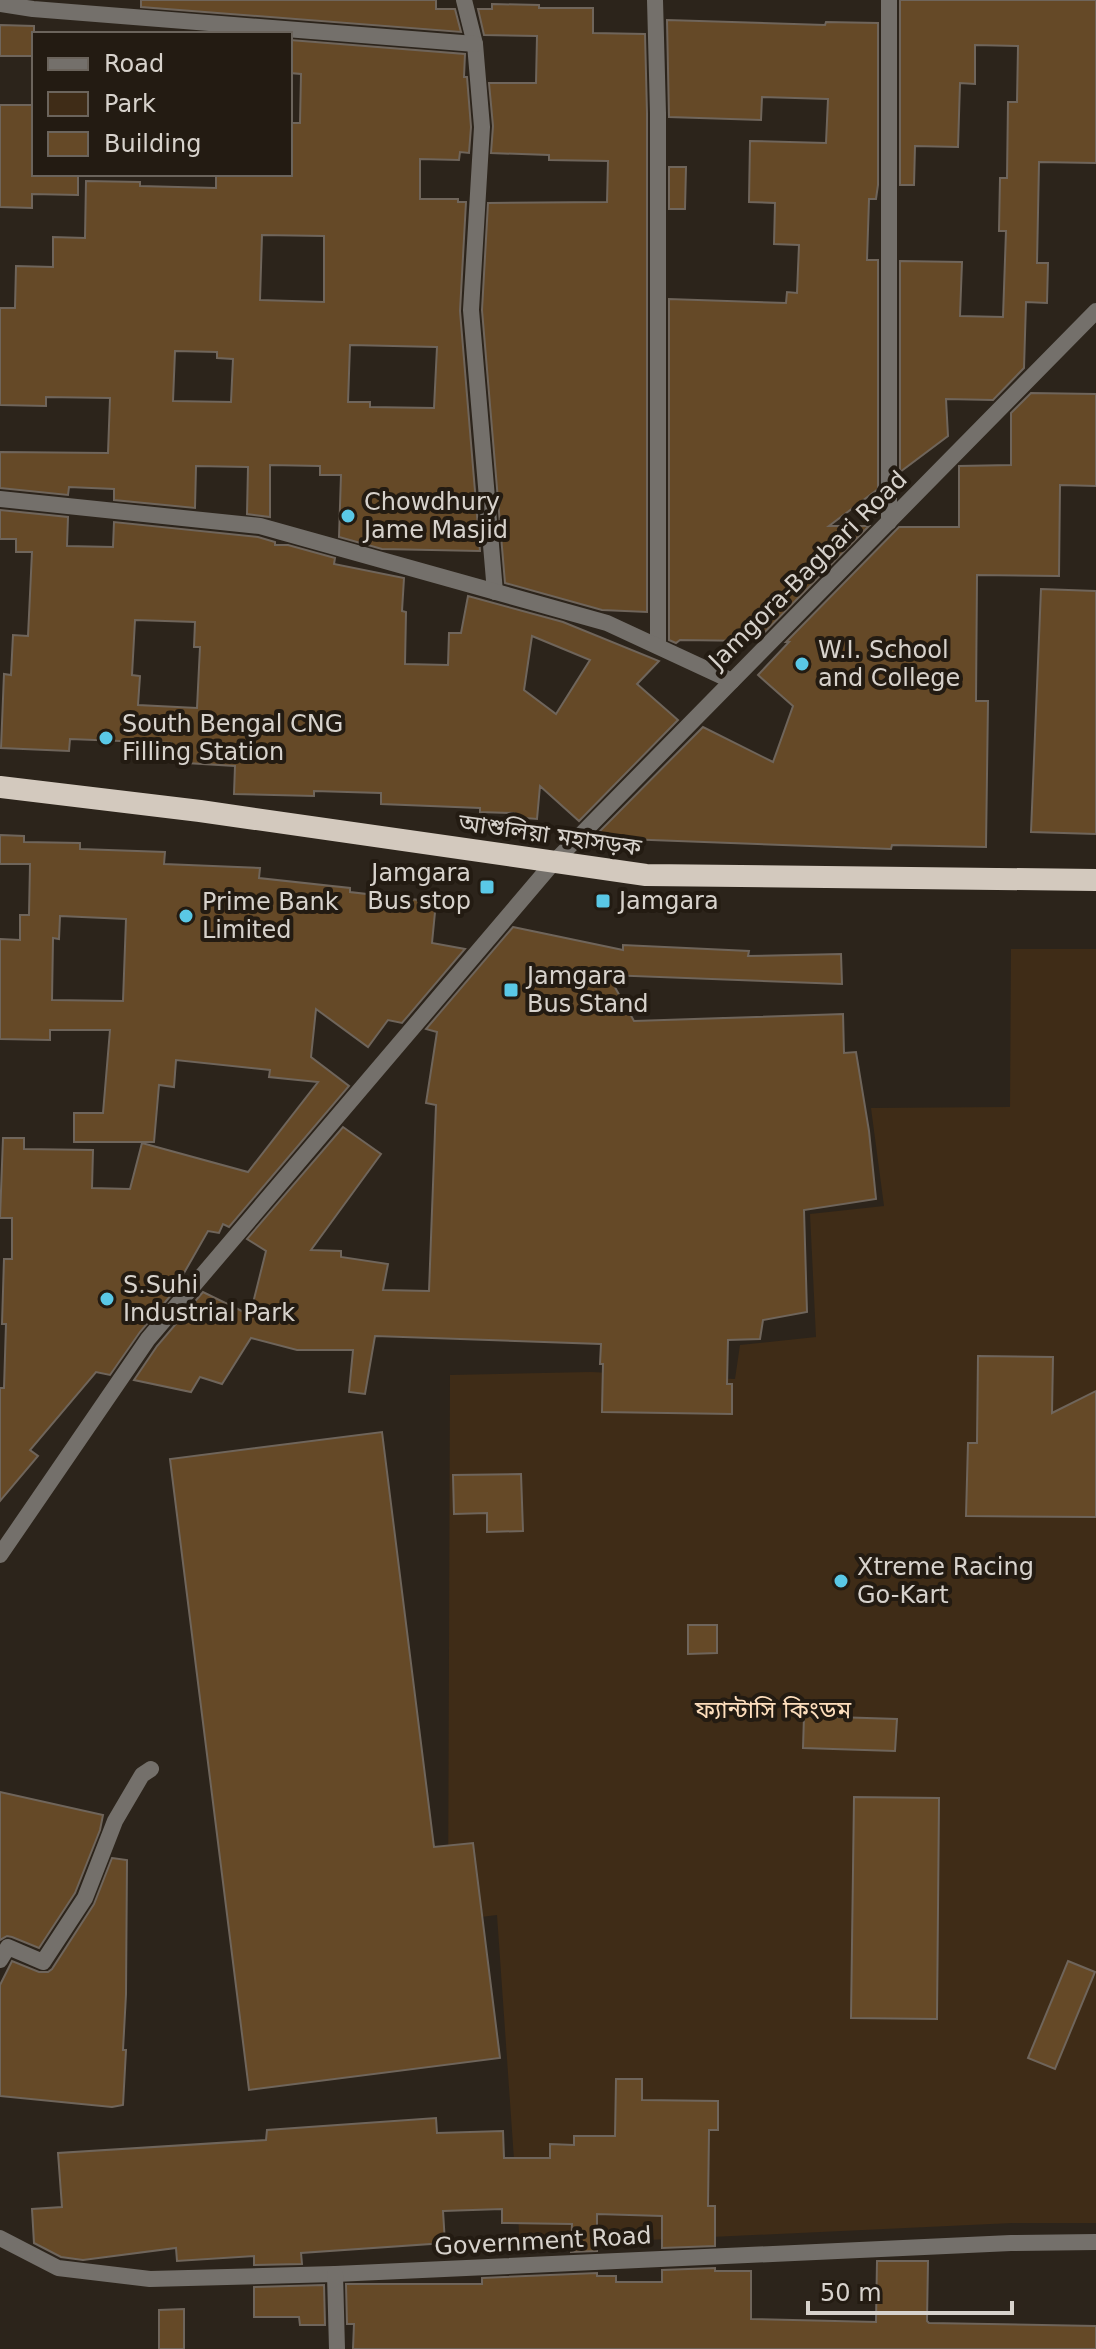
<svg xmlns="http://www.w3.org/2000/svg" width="1096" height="2349" font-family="'DejaVu Sans','Noto Sans Bengali',sans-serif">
  <rect width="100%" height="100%" fill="#2c241b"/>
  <path fill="#3f2c17" d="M1011,949H1096V2223H1012L520,2246L497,1915L448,1921L450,1375L591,1372L735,1379L740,1345L816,1337L810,1214L884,1206L871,1108L1010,1107Z"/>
  <g fill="#654927" stroke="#6f655b" stroke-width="2" fill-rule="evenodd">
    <path d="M141,0H436V9H455L461,32L141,7Z"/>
    <path d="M900,0H1096V163L1039,162L1037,263H1048L1047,303L1026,302L1024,368L993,400L946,399L948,436L900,472V261L962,262L960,316L1003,317L1006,231H999L1000,178H1007L1008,102H1017L1018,46L975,45V84L960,83L958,147L915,146L914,185H900Z"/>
    <path d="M492,4L539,5V8H593V33L645,34L647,113V612L602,610L505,583L482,310L488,203L607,202L608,161L549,160V155L491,153L493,126L489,83H536L537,36L484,35L478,9H492Z"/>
    <path d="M667,20L825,25L826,22L878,23V185L876,199H869L867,260H878V489L829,526H869L756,641L680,640L676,643L669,640V299L786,303L787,292L797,293L799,245L774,244L775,203L749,202L750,141L826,143L828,99L762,97L761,120L669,117Z"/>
    <path d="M0,25L34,26V56H0Z"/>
    <path d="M290,40L465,54L464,77H467L471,127L469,153L460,152L459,160L420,159V199H458V202H466L460,311L480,551L382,549L339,537L341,475H320V466L270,465V517L247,514L248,467L196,466L195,508L114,500V489L69,487L68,495L0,488V452L108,453L110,398L46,397V406L0,405V308H15L16,266L53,267V237L85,238L86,181L140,182V186L216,188V174H290V123H300L301,74L290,73ZM262,235L324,236V302L260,300ZM350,345L437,347L434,408L370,407V402H348ZM175,351L217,352V358L233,359L231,402L173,401Z"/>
    <path d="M0,105H34V174H78V195L32,194V208L0,207Z"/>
    <path d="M669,167H686L685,209H669Z"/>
    <path d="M1031,393L1096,394V486L1060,485L1059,576L977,575L976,701H988L986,847L892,845L891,849L598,838L595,836L703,727L773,762L793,706L758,675L789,642H786L899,527H959V466L1011,465V413Z"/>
    <path d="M0,510L68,517L67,546L113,547L114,522L258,537L275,542V545H288L335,558L334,564L404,578L402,611L406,612L405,664L448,665L449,633H461L468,596L563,622L659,661L637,684L678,720L579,821L540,786L537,819L513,817L514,813L480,812V808L381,804V793L314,791V796L234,794L235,766L170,762L171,743L70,739L69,751L1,748L4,674L11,675L13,635L28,636L32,552H16V539H0ZM135,620L195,622L194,647H200L197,708L138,705L140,676L132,675ZM532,636L590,660L556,714L524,690Z"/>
    <path d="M1041,589L1096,591V834L1031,832Z"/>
    <path d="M0,835L24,836V842L80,843V849L165,852L164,864L260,868L259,878L350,888V892L436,902L432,943L465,949L402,1023L388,1020L368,1047L316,1009L311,1057L349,1086L229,1227L223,1224L219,1233L208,1231L180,1280L183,1281L140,1332L110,1375L96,1372L30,1450L38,1456L0,1501V1388H4L6,1324H2L4,1259H12V1218H0L3,1138H24V1149L93,1150L92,1188L130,1189L142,1143L248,1172L318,1082L269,1077L270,1070L176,1060L174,1087L159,1085L154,1142H74V1113H103L110,1030H50V1040L0,1039V939L20,940V915H29L30,864H0ZM60,916L126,919L123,1001L52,1000L53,938L59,939Z"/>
    <path d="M513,927L623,950V945L749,951L748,956L841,954L842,984L608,975L634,1021L843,1014L844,1053L856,1052L869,1131L876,1199L804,1210L807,1312L763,1320L760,1339L728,1340L727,1384H732V1414L602,1412L603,1364H600L601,1344L375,1336L365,1394L349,1392L353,1350H297L251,1338L222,1384L200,1377L191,1392L134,1380L157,1346L203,1292L250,1315L266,1251L247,1239L343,1127L381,1154L311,1250L341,1251V1257L388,1264L383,1290L429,1291L436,1105L426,1103L437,1032L426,1029Z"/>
    <path d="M978,1356L1053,1357L1052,1413L1096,1391V1517L966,1516L968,1443H977Z"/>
    <path d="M382,1432L434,1847L473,1843L500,2058L249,2090L170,1459Z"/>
    <path d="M521,1474L523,1531L487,1532V1513L454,1514L453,1475Z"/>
    <path d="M688,1625H717V1653L688,1654Z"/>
    <path d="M804,1716L897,1719L895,1751L803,1748Z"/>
    <path d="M0,1792L103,1815L100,1830L75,1893L39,1948L12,1937L7,1936L0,1940Z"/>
    <path d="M854,1797L939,1798L937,2019L851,2018Z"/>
    <path d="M112,1858L127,1860L126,1994L123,2050H126L123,2105L112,2107L0,2096V1985L12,1961L39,1972H48L52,1969L94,1904Z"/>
    <path d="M1068,1961L1095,1972L1055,2069L1028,2058Z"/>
    <path d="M616,2079H642V2100L718,2101V2130H709L708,2206H715V2246L662,2248V2216L597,2214V2251L571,2252L572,2224L502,2223V2209L443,2211L445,2243L301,2253L302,2264L254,2265V2256L177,2261L176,2248L83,2260L61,2257L34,2243L32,2209L62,2207L58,2153L266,2140L267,2130L436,2118L437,2133L503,2131L504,2158H550V2144L574,2145V2136H615Z"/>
    <path d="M877,2261H928L927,2321L929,2323L1096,2326V2349H353L354,2324H347L346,2284H482V2278L597,2273V2276H616V2282H662V2270L715,2268V2271H751V2319L876,2322Z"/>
    <path d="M324,2285L325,2325H300L299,2317H254V2287Z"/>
    <path d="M184,2309V2349H159V2310Z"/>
  </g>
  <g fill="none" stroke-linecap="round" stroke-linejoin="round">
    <g stroke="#74706b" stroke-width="16">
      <path d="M464,0L475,44L482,127L471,310L495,592"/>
      <path d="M655,0L658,113V646"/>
      <path d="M889,0V522"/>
      <path d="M0,4L33,9L475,44"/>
      <path d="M0,499L260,526L607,623L732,681"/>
      <path d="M0,1555L148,1339L553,863L1096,311"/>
      <path d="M0,1960L8,1947L43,1962L85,1898L115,1821L142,1775L151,1769"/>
      <path d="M0,2238L58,2268L150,2279L335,2274L1011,2243L1096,2242"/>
      <path d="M335,2274L337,2349"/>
    </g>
    <path stroke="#d3c9be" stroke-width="22" d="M0,787L200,811L646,875L1096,880"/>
  </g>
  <g fill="#5ac8e6" stroke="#231b12" stroke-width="3">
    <circle cx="348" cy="516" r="8"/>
    <circle cx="802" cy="664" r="8"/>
    <circle cx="106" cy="738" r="8"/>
    <rect x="479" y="879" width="16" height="16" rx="4"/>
    <rect x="595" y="893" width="16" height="16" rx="4"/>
    <circle cx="186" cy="916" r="8"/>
    <rect x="503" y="982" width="16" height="16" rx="4"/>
    <circle cx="107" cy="1299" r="8"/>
    <circle cx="841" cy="1581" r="8"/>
  </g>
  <g text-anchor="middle" stroke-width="8" stroke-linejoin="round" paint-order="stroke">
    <g font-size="24" fill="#d7d2cc" stroke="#231b12" text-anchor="start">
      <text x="364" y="510">Chowdhury<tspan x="364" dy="28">Jame Masjid</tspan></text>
      <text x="818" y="658">W.I. School<tspan x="818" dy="28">and College</tspan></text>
      <text x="122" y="732">South Bengal CNG<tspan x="122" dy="28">Filling Station</tspan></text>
      <text x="471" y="881" text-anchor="end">Jamgara<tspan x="471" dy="28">Bus stop</tspan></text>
      <text x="619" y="909">Jamgara</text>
      <text x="202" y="910">Prime Bank<tspan x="202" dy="28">Limited</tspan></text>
      <text x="527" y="984">Jamgara<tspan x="527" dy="28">Bus Stand</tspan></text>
      <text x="123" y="1293">S.Suhi<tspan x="123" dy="28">Industrial Park</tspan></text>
      <text x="857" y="1575">Xtreme Racing<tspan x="857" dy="28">Go-Kart</tspan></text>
    </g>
    <g font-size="24" fill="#d7d2cc" stroke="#231b12">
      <text transform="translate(808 570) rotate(-45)" y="8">Jamgora-Bagbari Road</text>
      <text transform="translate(550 835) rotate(8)" y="8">আশুলিয়া মহাসড়ক</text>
      <text transform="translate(543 2241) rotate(-3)" y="8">Government Road</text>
    </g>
    <g font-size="24" fill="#fddebd" stroke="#231b12">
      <text x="773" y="1718">ফ্যান্টাসি কিংডম</text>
    </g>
  </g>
  <rect x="32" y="32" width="260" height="144" fill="#231b12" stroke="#6b645c" stroke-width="2"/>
  <rect x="48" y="58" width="40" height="12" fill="#74706b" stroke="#6b645c" stroke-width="2"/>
  <text x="104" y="72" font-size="24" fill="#d7d2cc">Road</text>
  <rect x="48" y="92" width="40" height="24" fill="#3f2c17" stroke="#6b645c" stroke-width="2"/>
  <text x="104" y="112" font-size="24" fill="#d7d2cc">Park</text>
  <rect x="48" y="132" width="40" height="24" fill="#654927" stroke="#6b645c" stroke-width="2"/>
  <text x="104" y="152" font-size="24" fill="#d7d2cc">Building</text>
  <path d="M808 2301v12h204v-12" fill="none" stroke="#d7d2cc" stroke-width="4"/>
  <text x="820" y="2301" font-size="24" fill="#d7d2cc" stroke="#231b12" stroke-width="6" paint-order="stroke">50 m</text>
</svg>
